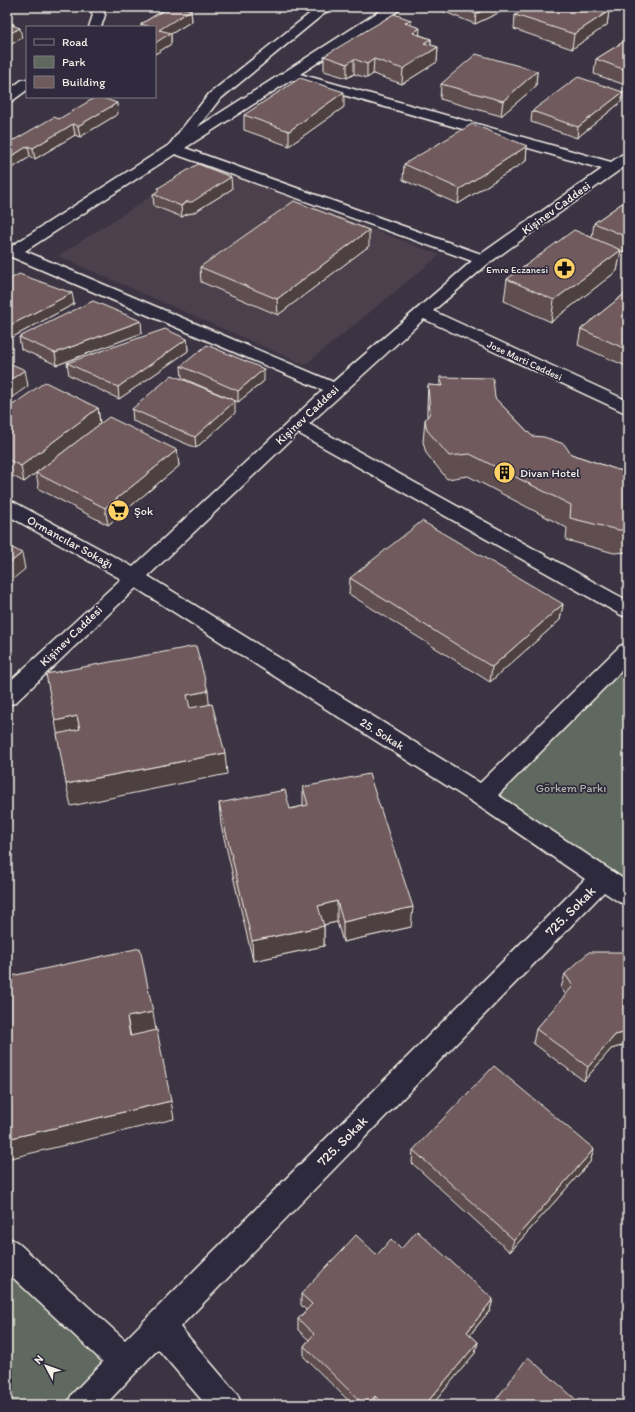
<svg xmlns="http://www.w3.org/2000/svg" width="635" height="1412" font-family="Itim,sans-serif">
  <rect width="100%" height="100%" fill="#3c3443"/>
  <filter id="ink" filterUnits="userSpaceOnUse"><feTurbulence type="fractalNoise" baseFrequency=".025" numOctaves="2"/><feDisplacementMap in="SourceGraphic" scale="8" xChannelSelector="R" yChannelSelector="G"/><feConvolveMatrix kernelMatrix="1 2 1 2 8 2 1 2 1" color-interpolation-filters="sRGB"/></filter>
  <g filter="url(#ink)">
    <path fill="#4b3f4b" d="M201,164L440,255L305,365L58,256Z"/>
    <g fill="#60695e" stroke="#aaada3">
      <path d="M628,651V895L482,796Z"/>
      <path d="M7,1252L125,1361L83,1405H7Z"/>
    </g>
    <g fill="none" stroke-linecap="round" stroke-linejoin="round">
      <defs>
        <g id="minor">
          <path d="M89,7H101L105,15L101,27H89L93,15Z"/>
          <path d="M318,7H332L219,100L198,127L386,7H401L399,10L300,74L611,162L623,154L628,153V164L489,263L433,311L628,401V414L424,319L309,424L628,601V617L621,615L298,433L148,576L480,783L620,646L628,643V664L498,795L628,882V905L619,902L604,892L180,1327L237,1394L242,1405H206L158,1349L105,1405H67L72,1394L103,1362L7,1272V1237L17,1242L125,1340L585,879L474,803L136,588L15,703L7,705V684L121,579L7,515V501L14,502L133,567L323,390L7,255V249L169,145L209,94ZM291,80L602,169L481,254L185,148ZM175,154L472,261L333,382L25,251Z"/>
          <path d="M27,79V90L12,101L7,102V91L22,80Z"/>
        </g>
      </defs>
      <use href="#minor" stroke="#f4f1e8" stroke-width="3"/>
      <use href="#minor" fill="#2f2a3d" fill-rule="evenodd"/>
    </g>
    <g fill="#5f4d50" stroke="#f4f1e8">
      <path d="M162,7H196L191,10L192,21L171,34V44L155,54V27H141V24L162,11Z"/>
      <path d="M435,7H511L475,24L435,8Z"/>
      <path d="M609,11L607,25L572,49L514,29L515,15Z"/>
      <path d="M411,25L420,35L431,39V45L438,47L437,62L402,84L373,74L367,78L354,74L347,78L324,71V56Z"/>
      <path d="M628,39V86L594,74L596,59Z"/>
      <path d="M537,71L536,86L501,116L440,99L441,84Z"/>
      <path d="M623,92L621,102L577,138L531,122L532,111Z"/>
      <path d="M344,107L289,146L244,130V115Z"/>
      <path d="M118,114L80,137L75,135L35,159L30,157L7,171V140H14L59,119Z"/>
      <path d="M527,146L526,161L458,204L403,180L404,164Z"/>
      <path d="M232,189L193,213L187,214L182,217L154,206L153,194Z"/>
      <path d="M628,199V249L624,252L621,251L617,271L551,322L504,301L507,279L592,237L594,223Z"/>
      <path d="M369,246L278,315L201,282L200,267Z"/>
      <path d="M7,281L74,304L9,339L7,338Z"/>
      <path d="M628,291V367L578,345L581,329Z"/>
      <path d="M142,333L57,365L21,349L19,337Z"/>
      <path d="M187,339L188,351L119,399L69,375L67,363Z"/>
      <path d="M181,366L264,381L238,402L182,378Z"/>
      <path d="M440,377L495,398L532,436L571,454L618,470L628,471V552L614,553L566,540L567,528L468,476L447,479L426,453L423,442L425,420L427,417V407L428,385L440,386Z"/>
      <path d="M98,408L100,423L177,450L179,466L108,525L39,489L36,473L24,482L7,473V409Z"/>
      <path d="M132,409L235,413L196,448L133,421Z"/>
      <path d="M350,578L563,604L560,620L490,682L349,594Z"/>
      <path d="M303,787L411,927L343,942L337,922L324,925V946L253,961L221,825L219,803L290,809L303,806Z"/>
      <path d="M628,952V1044L611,1049L584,1081L533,1043L536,1029L566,995L561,988L565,974Z"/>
      <path d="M594,1149L590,1162L510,1252L412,1163L413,1150Z"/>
      <path d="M401,1249L493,1299L490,1310L470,1335L478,1342L475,1353L432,1405H353L304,1357V1346L309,1340L298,1330V1319L306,1310L301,1305V1294L377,1255Z"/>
    </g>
    <g fill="#4e3f41" stroke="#f4f1e8">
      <path d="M179,7H196L191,10L192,21L171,34V44L155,54V43L159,30Z"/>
      <path d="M490,7H511L475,24L476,14Z"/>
      <path d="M609,11L607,25L572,49L574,34Z"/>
      <path d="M411,20L410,34L405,23Z"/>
      <path d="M14,24L15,31L20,28L22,38L7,47V35L12,25Z"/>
      <path d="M420,28L419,43L413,33Z"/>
      <path d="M431,39L430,52L438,47L437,62L402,84L403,69L424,43Z"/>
      <path d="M354,59V74L347,78V64Z"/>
      <path d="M374,59L373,74L367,78V64Z"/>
      <path d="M537,71L536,86L501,116L503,101Z"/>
      <path d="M344,92V107L289,146V131Z"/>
      <path d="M623,92L621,102L577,138L578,127Z"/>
      <path d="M117,103L118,114L80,137L78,126Z"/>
      <path d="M73,124L75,135L35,159L33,148Z"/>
      <path d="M28,146L30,157L7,171V159Z"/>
      <path d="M527,146L526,161L458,204L460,189Z"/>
      <path d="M231,177L232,189L193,213L187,214L182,217L181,206Z"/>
      <path d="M369,230V246L278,315L277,299Z"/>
      <path d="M628,236V249L624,252L627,237Z"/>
      <path d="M621,250L617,271L551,322L554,300Z"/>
      <path d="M72,293L74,304L9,339L7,327Z"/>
      <path d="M141,321L142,333L57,365L55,353Z"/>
      <path d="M187,339L188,351L119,399L118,387Z"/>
      <path d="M264,369V381L238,402V391Z"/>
      <path d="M25,370L28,386L7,401V382Z"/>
      <path d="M235,401V413L196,448L195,437Z"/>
      <path d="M98,408L100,424L24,482L21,466Z"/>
      <path d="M177,450L179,466L108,525L105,508Z"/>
      <path d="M22,553L25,569L7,584V565Z"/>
      <path d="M563,604L560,620L490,682L492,667Z"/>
      <path d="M208,691L210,713L189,717L187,695Z"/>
      <path d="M77,716L82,738L59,743L55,721Z"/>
      <path d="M225,753L227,774L71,806L66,784Z"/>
      <path d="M337,901V922L318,926V906Z"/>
      <path d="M413,907L411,927L343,942V922Z"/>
      <path d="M324,926V946L253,961L252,941Z"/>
      <path d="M153,1012L156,1031L131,1037L127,1017Z"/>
      <path d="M628,1032V1044L611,1049L584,1081L588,1067L615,1035Z"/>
      <path d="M171,1101L174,1119L7,1159V1139Z"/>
      <path d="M594,1149L590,1162L510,1252L514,1240Z"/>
      <path d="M493,1299L490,1310L464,1342L467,1332Z"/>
      <path d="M478,1342L475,1353L432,1405H425Z"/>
      <path d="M375,1396L374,1405H367Z"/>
    </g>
    <g fill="#6f5a5d" stroke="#f4f1e8">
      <path d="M169,7H180L191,10L159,30L171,33L155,43V27H151L141,24Z"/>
      <path d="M458,7H490L476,14Z"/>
      <path d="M528,7H596L609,11L574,34L515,15Z"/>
      <path d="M394,14L411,20L405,23L420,28L413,33L431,39L424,43L438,47L403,69L374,59L367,64L354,59L347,64L324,56Z"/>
      <path d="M7,22L14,24L12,25L20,28L7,35Z"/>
      <path d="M628,39V71L596,59Z"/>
      <path d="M476,54L537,71L503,101L441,84Z"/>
      <path d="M578,77L623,92L578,127L532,111Z"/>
      <path d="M300,78L344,92L289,131L244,115Z"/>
      <path d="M96,97H100L117,103L78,126L73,124L33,148L28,146L7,159V140L9,138L14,140L54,117L59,119Z"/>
      <path d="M472,124L527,146L460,189L404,164Z"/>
      <path d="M198,164L231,177L192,202H186L181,206L153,194L158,191V188Z"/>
      <path d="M628,199V236L627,237L594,223Z"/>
      <path d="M294,201L369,230L277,299L200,267Z"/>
      <path d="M574,230L621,250L554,300L507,279Z"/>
      <path d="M19,274L72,293L7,327V281Z"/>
      <path d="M628,291V350L581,329Z"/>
      <path d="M93,301L141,321L55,353L19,337Z"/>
      <path d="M165,329L187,339L118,387L67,363Z"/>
      <path d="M207,345L264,369L238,391L181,366Z"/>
      <path d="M7,362L25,370L7,382Z"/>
      <path d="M172,375L235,401L195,437L132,409Z"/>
      <path d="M440,377L493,378L495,398L532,436L544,437L564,444L571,454L618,470L628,471V530H618L570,518L571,505L470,454L449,456L427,430L425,420L430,413L428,385L443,386Z"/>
      <path d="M45,382L98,408L21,466L7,459V409Z"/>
      <path d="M109,417L177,450L105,508L36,473Z"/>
      <path d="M422,521L563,604L492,667L350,578Z"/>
      <path d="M7,545L22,553L7,565Z"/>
      <path d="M196,646L208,691L187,695L190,708L212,704L225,753L66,784L57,734L80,729L77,716L55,721L46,674Z"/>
      <path d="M369,774L413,907L343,922L337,901L318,906L324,926L252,941L219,803L285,790L290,809L308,805L303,787Z"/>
      <path d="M140,948L153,1012L127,1017L130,1036L157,1030L171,1101L7,1139V977Z"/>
      <path d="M589,952H628V1032L615,1035L588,1067L536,1029L573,986L565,974Z"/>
      <path d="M494,1066L594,1149L514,1240L413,1150Z"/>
      <path d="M417,1231L493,1299L467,1332L478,1342L425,1405H410L408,1402L405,1405H384L375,1396L367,1405H364L304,1346L314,1334L298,1319L312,1304L301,1294L356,1235L377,1255L391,1239L401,1249Z"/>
      <path d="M528,1357L582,1405H492Z"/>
    </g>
  </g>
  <defs>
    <symbol id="pharmacy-disc" viewBox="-11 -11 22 22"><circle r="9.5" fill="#ffd166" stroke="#2f2a3d"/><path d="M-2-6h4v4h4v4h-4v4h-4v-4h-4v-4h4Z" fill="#111"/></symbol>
    <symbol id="building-disc" viewBox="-11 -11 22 22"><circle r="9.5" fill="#ffd166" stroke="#2f2a3d"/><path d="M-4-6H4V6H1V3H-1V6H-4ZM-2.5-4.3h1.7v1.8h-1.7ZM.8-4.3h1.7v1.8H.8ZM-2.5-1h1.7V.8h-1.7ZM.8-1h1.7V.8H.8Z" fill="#111"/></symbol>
    <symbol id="supermarket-disc" viewBox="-11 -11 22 22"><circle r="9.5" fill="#ffd166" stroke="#2f2a3d"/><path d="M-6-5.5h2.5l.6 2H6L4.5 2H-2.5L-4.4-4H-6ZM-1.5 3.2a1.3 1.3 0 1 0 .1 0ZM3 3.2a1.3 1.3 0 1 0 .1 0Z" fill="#111"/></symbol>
  </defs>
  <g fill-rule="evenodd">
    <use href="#pharmacy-disc" x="552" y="256" width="25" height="25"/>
    <use href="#building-disc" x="492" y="460" width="25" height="25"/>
    <use href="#supermarket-disc" x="106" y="498" width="25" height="25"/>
  </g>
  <g text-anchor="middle" stroke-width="3.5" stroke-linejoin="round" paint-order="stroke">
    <g font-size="10" fill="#f4f1e8" stroke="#2f2a3d" text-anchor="end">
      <text x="548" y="273">Emre Eczanesi</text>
    </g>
    <g font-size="10" fill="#f4f1e8" stroke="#2f2a3d">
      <text transform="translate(525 360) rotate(25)" y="4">Jose Marti Caddesi</text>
    </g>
    <g font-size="12" fill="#f4f1e8" stroke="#2f2a3d">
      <text transform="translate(556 208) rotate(-36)" y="4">Kişinev Caddesi</text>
      <text transform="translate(307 415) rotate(-43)" y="4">Kişinev Caddesi</text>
      <text transform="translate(70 542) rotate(29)" y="4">Ormancılar Sokağı</text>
      <text transform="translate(71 636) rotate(-44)" y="4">Kişinev Caddesi</text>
      <text transform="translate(382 734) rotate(32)" y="4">25. Sokak</text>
    </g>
    <g font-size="12" fill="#f4f1e8" stroke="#2f2a3d" text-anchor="start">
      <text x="520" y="477">Divan Hotel</text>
      <text x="134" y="515">Şok</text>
    </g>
    <g font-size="12" fill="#b1b4aa" stroke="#2f2a3d">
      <text x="571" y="792">Görkem Parkı</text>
    </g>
    <g font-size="14" fill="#f4f1e8" stroke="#2f2a3d">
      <text transform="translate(570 911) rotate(-45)" y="5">725. Sokak</text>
      <text transform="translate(342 1141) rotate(-45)" y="5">725. Sokak</text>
    </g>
  </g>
  <rect width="635" height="1412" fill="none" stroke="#2f2a3d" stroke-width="24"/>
  <rect x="12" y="12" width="611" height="1388" fill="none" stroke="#f4f1e8" stroke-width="1.5" filter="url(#ink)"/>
  <rect x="26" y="26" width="130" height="72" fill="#2f2a3d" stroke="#7e7a81"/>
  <rect x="34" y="39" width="20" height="6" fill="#2f2a3d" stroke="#7e7a81"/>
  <text x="62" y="46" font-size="12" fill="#f4f1e8">Road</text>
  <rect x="34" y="56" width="20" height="12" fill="#60695e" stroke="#7e7a81"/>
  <text x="62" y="66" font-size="12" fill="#f4f1e8">Park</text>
  <rect x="34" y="76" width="20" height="12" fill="#6f5a5d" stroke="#7e7a81"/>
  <text x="62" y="86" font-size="12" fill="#f4f1e8">Building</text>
  <g transform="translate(46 1366) rotate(311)" stroke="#2f2a3d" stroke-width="3" paint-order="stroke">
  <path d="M0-3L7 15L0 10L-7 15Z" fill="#f4f1e8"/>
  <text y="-6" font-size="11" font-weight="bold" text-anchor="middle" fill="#f4f1e8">N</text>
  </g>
</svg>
